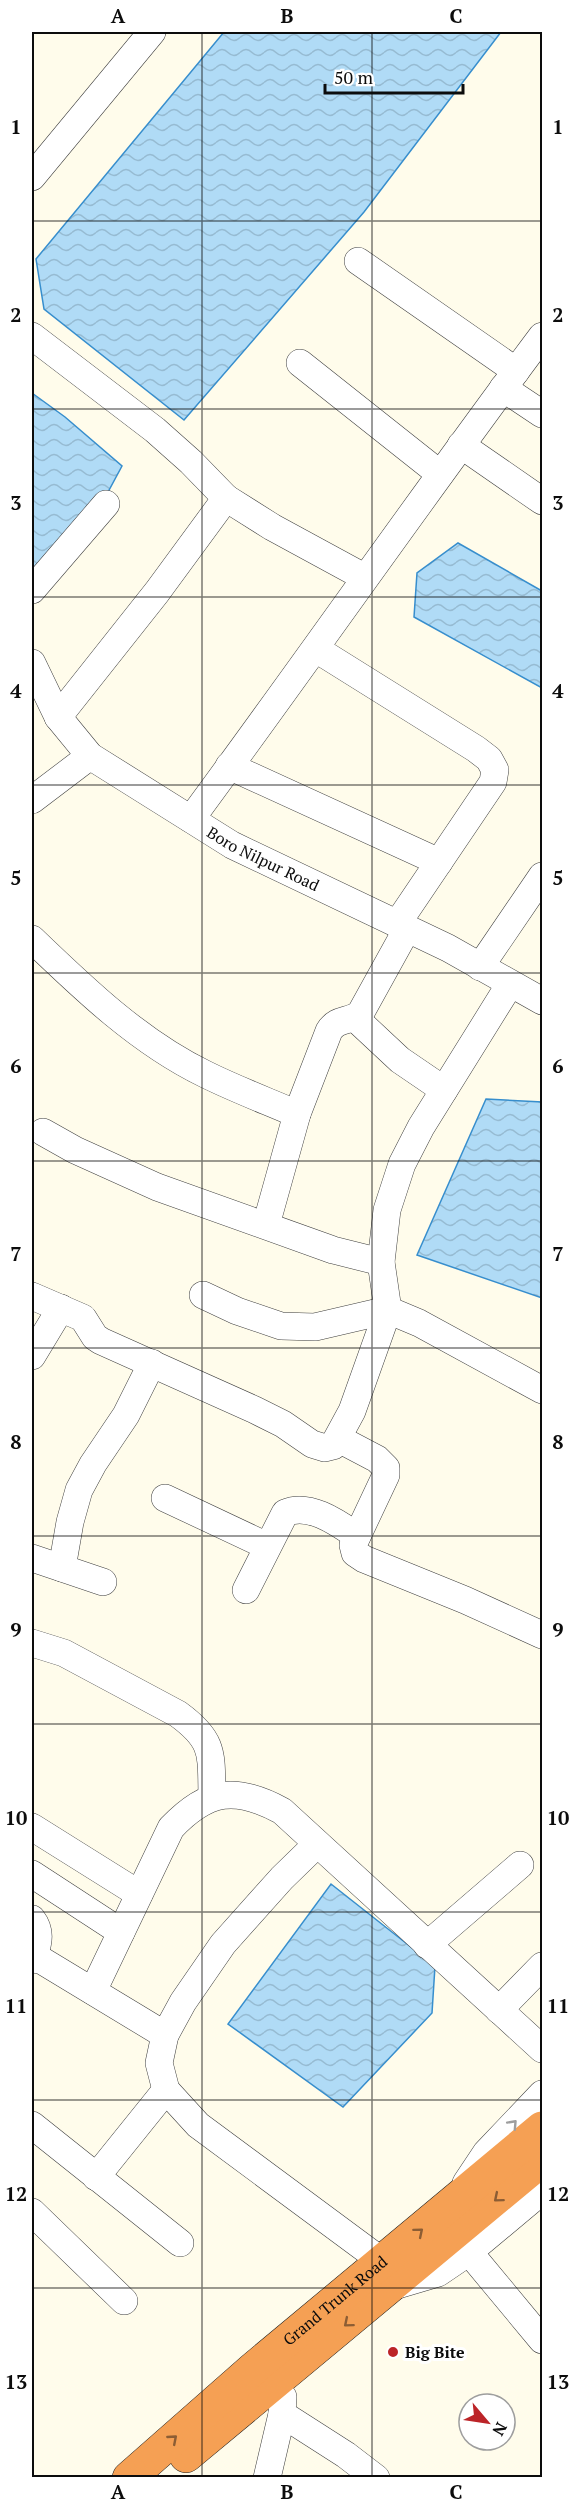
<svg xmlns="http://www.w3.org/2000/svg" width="574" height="2509" font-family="'PT Serif',serif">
  <defs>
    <pattern id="water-waves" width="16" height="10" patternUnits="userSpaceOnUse" patternTransform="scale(1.5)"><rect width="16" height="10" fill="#b0dbf6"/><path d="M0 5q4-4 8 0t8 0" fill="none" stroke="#96bbd2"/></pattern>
  </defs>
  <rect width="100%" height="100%" fill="#fffceb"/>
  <g fill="url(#water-waves)" stroke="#378ecd" stroke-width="1.5">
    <path d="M224,32H501L364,212L184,420L44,309L36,259Z"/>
    <path d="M32,393L65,417L122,466L101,505L32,574Z"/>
    <path d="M458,543L542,591V688L414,617L417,573Z"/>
    <path d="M486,1099L542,1102V1298L417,1255Z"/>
    <path d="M331,1884L435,1966L432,2013L343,2107L228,2024Z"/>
  </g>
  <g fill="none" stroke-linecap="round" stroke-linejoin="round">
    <defs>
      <g id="minor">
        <path d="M32,177L152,32"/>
        <path d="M358,261L516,371"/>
        <path d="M32,336L155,430L191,462L226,498L272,527L364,577"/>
        <path d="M300,363L440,474"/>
        <path d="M503,388L542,414"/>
        <path d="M461,445L542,501"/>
        <path d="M32,590L106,504"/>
        <path d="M316,649L476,749L489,759L495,770L493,782L397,924"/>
        <path id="s1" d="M32,663L58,717L90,756L232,845L448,948L542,1001"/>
        <path d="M58,717L157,592L226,498"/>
        <path d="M229,766L439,862"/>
        <path d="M32,800L90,756"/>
        <path d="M191,819C309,659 423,495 542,336"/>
        <path d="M32,939C84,989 139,1042 205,1074C235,1089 267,1101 297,1114"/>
        <path d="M480,967L542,876"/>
        <path d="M355,1018L400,1060L444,1090"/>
        <path d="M43,1132L75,1150L157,1187L333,1250L381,1262"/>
        <path d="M266,1225L297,1114L329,1031C337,1018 349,1022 360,1014L407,929"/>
        <path d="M203,1295L237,1311L281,1326L315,1327L388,1310L419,1323L542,1390"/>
        <path d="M32,1296L83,1318L95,1337L101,1341L255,1410L283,1424L312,1444L325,1448L333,1446L352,1411L388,1310L381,1262L387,1210L402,1164L421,1127L510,984"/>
        <path d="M32,1356L61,1308"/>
        <path d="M339,1439L377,1459L386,1468V1475L353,1545L355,1553L364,1559L465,1600L542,1635"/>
        <path d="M165,1498L267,1546"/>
        <path d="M32,1558L103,1582"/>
        <path d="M62,1568L70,1522L79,1490L93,1464L126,1415L152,1363"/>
        <path d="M246,1590L285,1513C309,1502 338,1523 357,1536"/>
        <path d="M32,1643L64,1653L178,1714C215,1741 211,1754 212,1796"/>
        <path d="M32,1827L139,1894"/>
        <path d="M317,1844L282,1878L223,1944L183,2002L165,2035L159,2063L166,2090L198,2125L383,2262"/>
        <path d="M32,1874L121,1932"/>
        <path d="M32,1919C42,1932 38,1943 34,1958"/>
        <path d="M427,1945L520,1865"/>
        <path d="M32,1959L41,1960L165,2035"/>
        <path d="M93,1991L171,1828C208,1789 236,1786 282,1811L542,2049"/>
        <path d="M499,2010L542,1966"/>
        <path d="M32,2125L180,2243"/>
        <path d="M96,2177L166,2090"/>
        <path d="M466,2183L486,2153L542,2094"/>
        <path d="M32,2212L124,2301"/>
        <path d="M469,2252L542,2340"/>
        <path d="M394,2286L438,2273L469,2252L542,2191"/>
        <path d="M282,2414L346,2455L376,2478"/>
        <path d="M267,2478L282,2414L283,2397"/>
      </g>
      <g id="highway">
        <path d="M186,2456L542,2160"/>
        <path id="s2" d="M129,2478L254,2368L542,2128"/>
      </g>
    </defs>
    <use href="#minor" stroke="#3f3f3f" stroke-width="28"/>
    <use href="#highway" stroke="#1d1d1d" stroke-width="34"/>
    <use href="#minor" stroke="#fff" stroke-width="27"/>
    <use href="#highway" stroke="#f5a054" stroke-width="33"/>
  </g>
  <defs><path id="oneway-chevron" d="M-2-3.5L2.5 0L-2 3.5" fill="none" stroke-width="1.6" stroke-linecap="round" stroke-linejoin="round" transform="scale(1.5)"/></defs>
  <use stroke="#9e9e9e" href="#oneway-chevron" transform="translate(513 2124) rotate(-47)"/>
  <g stroke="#8c5d34">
    <use href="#oneway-chevron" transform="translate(498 2198) rotate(140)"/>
    <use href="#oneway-chevron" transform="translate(419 2232) rotate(-40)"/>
    <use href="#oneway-chevron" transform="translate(348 2323) rotate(140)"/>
    <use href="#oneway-chevron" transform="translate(173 2439) rotate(-41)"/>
  </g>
  <path fill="none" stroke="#0c0c0c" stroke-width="1.5" stroke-opacity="0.55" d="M202,32V2478M372,32V2478M32,221H542M32,409H542M32,597H542M32,785H542M32,973H542M32,1161H542M32,1348H542M32,1536H542M32,1724H542M32,1912H542M32,2100H542M32,2288H542"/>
  <circle fill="#bc2428" stroke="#fff" stroke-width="2" cx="393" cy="2352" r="6"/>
  <g text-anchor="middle" stroke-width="6" stroke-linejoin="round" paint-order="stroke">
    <g font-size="16" fill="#0c0c0c" stroke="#fff">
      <text dy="6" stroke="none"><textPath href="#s1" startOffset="312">Boro Nilpur Road</textPath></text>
      <text dy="6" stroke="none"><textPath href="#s2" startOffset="272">Grand Trunk Road</textPath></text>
    </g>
    <g font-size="16" font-weight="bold" fill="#0c0c0c" stroke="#fff" text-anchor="start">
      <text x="405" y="2358">Big Bite</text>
    </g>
  </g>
  <rect width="574" height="2509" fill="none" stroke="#ffffff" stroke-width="66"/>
  <g transform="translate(487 2422) rotate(119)"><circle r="28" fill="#ffffff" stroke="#9e9e9e" stroke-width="1.5"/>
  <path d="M0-4.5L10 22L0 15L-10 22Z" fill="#bc2428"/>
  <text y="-9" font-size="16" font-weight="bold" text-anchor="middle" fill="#0c0c0c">N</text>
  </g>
  <path d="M325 84v9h138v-9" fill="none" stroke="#0c0c0c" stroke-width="3"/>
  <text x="334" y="84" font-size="18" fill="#0c0c0c" stroke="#ffffff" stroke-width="4.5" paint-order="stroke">50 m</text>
  <rect x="33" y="33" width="508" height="2443" fill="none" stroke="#0c0c0c" stroke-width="2"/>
  <g font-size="20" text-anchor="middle" font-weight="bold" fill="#0c0c0c">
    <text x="118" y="23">A</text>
    <text x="287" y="23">B</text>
    <text x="456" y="23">C</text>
    <text x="16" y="134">1</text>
    <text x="558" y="134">1</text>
    <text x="16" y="322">2</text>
    <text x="558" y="322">2</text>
    <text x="16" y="510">3</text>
    <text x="558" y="510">3</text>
    <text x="16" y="698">4</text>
    <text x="558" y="698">4</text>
    <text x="16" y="885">5</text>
    <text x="558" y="885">5</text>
    <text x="16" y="1073">6</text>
    <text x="558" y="1073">6</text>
    <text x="16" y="1261">7</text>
    <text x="558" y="1261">7</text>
    <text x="16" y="1449">8</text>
    <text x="558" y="1449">8</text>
    <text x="16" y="1637">9</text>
    <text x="558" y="1637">9</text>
    <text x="16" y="1825">10</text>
    <text x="558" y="1825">10</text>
    <text x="16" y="2013">11</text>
    <text x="558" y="2013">11</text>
    <text x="16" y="2201">12</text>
    <text x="558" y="2201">12</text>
    <text x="16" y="2389">13</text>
    <text x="558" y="2389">13</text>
    <text x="118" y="2499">A</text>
    <text x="287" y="2499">B</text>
    <text x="456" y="2499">C</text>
  </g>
</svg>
